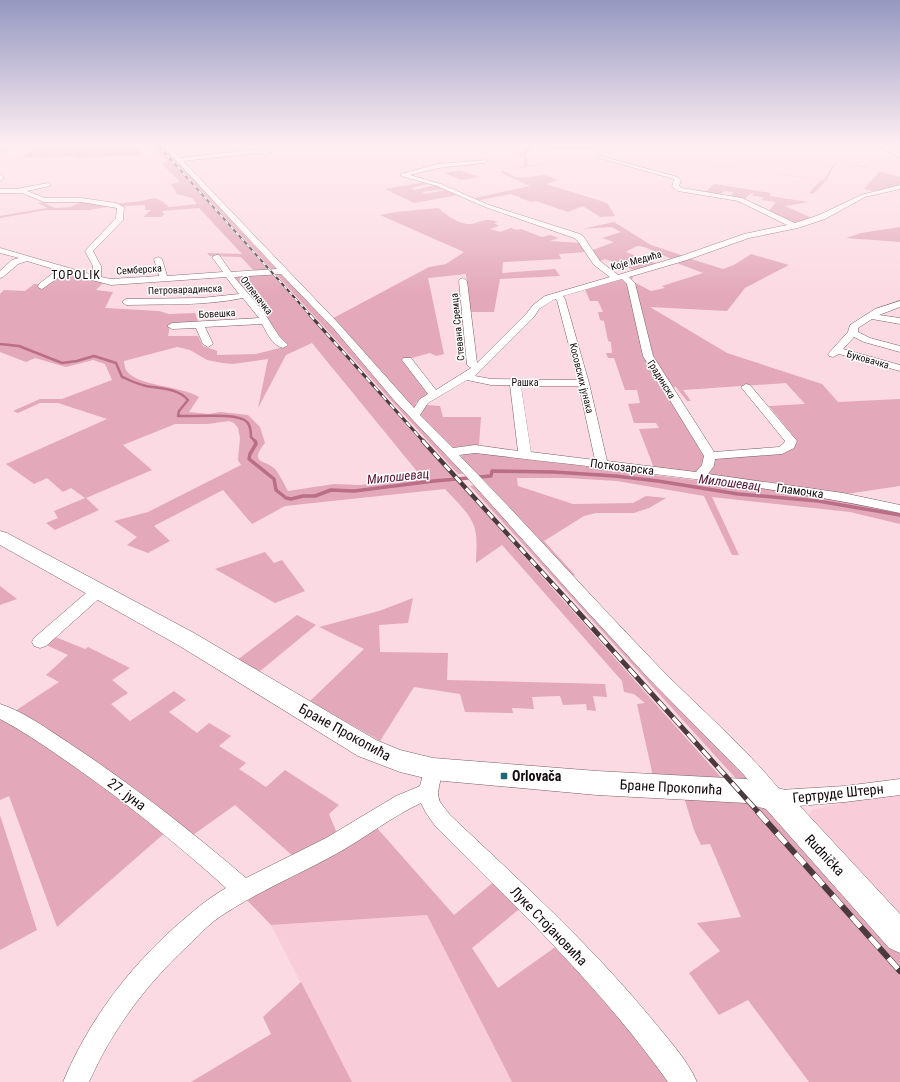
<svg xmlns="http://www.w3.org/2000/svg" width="900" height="1082" font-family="'Roboto Condensed',sans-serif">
  <rect width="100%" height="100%" fill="#fcdae3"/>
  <g fill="#f8cdd9">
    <path d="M900,796V923L808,817L812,810L845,802Z"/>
    <path d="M427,915L512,1082H352L271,925Z"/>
  </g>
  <g fill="#e3a8ba" fill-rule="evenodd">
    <path d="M0,143H132L143,155L74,158V156L40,158L41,157H21L37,148L26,146L0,153Z"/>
    <path d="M150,143H155L269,271L255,272L241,257L210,256L207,253L242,254L199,208L162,211L164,214L161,217H143L151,210H145V205L107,207L89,210H46L0,218V216L47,208L38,203L42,202L55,208L70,207L84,201L114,204L141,201L155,198L162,201L169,207L197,204L192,198L177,194L171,184L180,182L161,163L167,162Z"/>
    <path d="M158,143H161L278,269L273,271Z"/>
    <path d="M533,143H539L526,154L528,166L570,160L508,170L525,166L522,156L518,155Z"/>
    <path d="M594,146L598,150H547L546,147Z"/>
    <path d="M651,156L824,180L835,162C858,165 878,171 900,177V187L875,192L864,189L879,172L862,166L836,162L826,181L813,194L809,193L821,180Z"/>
    <path d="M459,170L480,177L461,180L444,173Z"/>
    <path d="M504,171L517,178L545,175L558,180L546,184L601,201L608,204L615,216L600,217L583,206L568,212L536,201L531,202L511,194L475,201L470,199L530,186L500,172Z"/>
    <path d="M426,182L432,183L411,188L414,190L436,185L444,189L422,192L425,194L445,190L458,195L414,203L385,189Z"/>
    <path d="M714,184L771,193L769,196L809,202L785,206L814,219L795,225L768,212L776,202L762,200L764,197L752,196L754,193H751L744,200L730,197L734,192L724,191L719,195L704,193Z"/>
    <path d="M438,208C446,215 456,222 467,224C479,225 482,216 498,222L494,223L499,226L490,229L500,232L511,228L517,230L521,229L542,237L550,235L559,238L550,241L581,243L586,252L559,254L561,259L503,262L502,273L555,269L560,276L500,279L494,312H470L466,274L428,278L444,354L436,356L430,353L408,359L434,392L418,401L415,404L440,406L443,417H481L479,445H471L451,448L464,474H458L275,273L281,272L326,322L429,267L446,264L464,252L380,215L396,212Z"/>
    <path d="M614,222L651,245L684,256L674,260C666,257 644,245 638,246C634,247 629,250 626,252L657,264L634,270L605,259L597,262L590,251L614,242L602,238L621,232L611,227L582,229Z"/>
    <path d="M900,227V242L846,238L861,233Z"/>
    <path d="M751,254L789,265L745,288L727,311L650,307L727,353L822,384L838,402L900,399V486L846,494L654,468L639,429L659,428L656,423H634L628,404L640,403L637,390H625L614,358H608L606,353H612L611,342L608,341L604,321L600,320L598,312H603L598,301H590L584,287L633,273L632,281L651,291L665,288L662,286L703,273L674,262L688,258L723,269L734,265ZM786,383L805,404L769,406L790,432L796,440L784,451L707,454L665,388L676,387L687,401H691L683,390Z"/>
    <path d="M59,270L104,282L96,290L113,292L105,308L159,311L169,314L195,313L199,324L170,325L168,336H198L203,346L217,351V355L256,354L288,346L280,340L234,281L235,278L237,276L271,273L727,784L653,776L637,704L645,703L634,694L624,692L622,681L502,545L476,563C476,551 478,537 474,526C469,512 455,500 445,489L285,506L252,524L223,490L154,526L170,541L148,553L127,545L137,537L114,521L148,512L241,465L238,460L240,438L238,428L234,423L229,421L208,424H175L123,445L152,470L86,498L99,510L55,530L46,523L58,518L54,511L85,498L71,488L63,492L47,478L34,484L6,464L107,419L58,403H40L18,413L13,411L40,399H62L112,380L105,364L93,360L66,367L35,358L26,362L0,352V294L4,290L25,291L34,284H43ZM312,343L420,475L360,485L334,484L288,491C284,484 280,475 275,469C265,459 248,464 265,443L260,427L248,415L220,412L209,414L189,412L199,397C182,386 135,386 126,370C125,368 124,364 124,361L177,347L190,350L207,360L222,363L233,364L268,359L258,408L286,355Z"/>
    <path d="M470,452L829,497L900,510V524L850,512L712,497L739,555H732L704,496L617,481L568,478H517L518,486L573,504L633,503L646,496L666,498L649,508L634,513H596L584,516L544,541L575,575L569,578L462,458L461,455Z"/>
    <path d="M475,485L756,779L740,783L470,486Z"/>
    <path d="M265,552L274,563L282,560L305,591L275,603L215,569Z"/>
    <path d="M0,586L17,599L0,605Z"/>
    <path d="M413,598L408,623L379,625L380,652L448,653L447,680L605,684L607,697L593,696L596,711L587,710L586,704L563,705L560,696L532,697L534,709L512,708L513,713L465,712L460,694L414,687L380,741L310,701L364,649L319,627L379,611Z"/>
    <path d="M297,615L316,625L259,672L237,660Z"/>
    <path d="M53,636L85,649L88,647L130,668L112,680L128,693L111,704L130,721L174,691L186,700L169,712L197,733L209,723L231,736L219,746L246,763L239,769L266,787L285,770L339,805L329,814L338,836L294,857L235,805L190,837L12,713L59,682L46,675L68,655L44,644Z"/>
    <path d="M0,718L32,733L167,831L57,927L9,796L0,800Z"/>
    <path d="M683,794L764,801L900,945V1082H809L748,1000L719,1015L689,973L720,951L697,923L741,917L710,844L701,845L694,830Z"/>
    <path d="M0,815L37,930L0,950Z"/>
    <path d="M377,828L454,915L496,880L523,906L472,948L498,988L561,943L672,1082H512L427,915L271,925L245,898Z"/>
    <path d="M301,982L352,1082H191L271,1034L263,1017Z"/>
  </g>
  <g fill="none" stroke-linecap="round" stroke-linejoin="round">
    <path stroke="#ba6e87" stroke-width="2.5" d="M0,344L19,346L62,363L77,361L94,356L116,363L122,377L125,378C132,382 139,384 146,386C162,389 177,388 188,400L179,411L178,416C193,417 238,412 247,422C251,426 251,432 251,437L256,442"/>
    <path stroke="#ba6e87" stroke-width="3.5" d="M255,441L256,444L250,454L249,459L274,479L276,490L286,498L291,499L303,496H315L331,490L354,491L434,481L491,476L492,471L554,472L615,476L658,481L738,494L818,501L900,515"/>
    <defs>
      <g id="street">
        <path d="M160,143H166L180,158L259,149L269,153L270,154L267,156L258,153L183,161L340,325L414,408L420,399L428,394L402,360L403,358H411L436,390L471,368L467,365L459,281L460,279L463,278L467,281L477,363L527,313L533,305L545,296L610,277L594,265L577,240L574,238L485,207L437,186L401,176V174L438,164L486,160L487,161L484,163L438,168L410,175L441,184L489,205L580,234L583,236L600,261L618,275L681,256L744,234L787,225L738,201L678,191L672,187L674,179L596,157V155L678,177L681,180L679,186L682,188L742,198L795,223L819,215L861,195L900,185V189L865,197L825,219L798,228L749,238L687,260L629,277L635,283L653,356L714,452L779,447L784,443L785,441L741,387L746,384L750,385L797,441L794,448L782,454L715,459L714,466L708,474L843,493L900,505V513C760,483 617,470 475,453L459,455C527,524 591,597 659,667C699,708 743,745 780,790L845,786L900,779V795L845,802L775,808L768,805L744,775L652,682L584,608L464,474L393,399L334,329L281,274L234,277L263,311L279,336L288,345L283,348C272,345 267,333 262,324L205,327L213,344L208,347L203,344L196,328L172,329L167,326L172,323L259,318L243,298C204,306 165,304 126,305L122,302L126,299L201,298L239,294L226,277L111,285L65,273L42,289L39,288L38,286L39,284L57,270L27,261L18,264L3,277L0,278V271L12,260L19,258L0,253V248L93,275V266L85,251L116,218L117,208L81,202H44L22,193H0V189H16L48,183L51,185L50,186L27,191L45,198H81L116,203L124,207L123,220L93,251L101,266V277L111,279L159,276L154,259L158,257L162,259L167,276L223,272L212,257L216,255H219L231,272L277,269ZM622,279L627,284L643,356L704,456L702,465L696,472L607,461L589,383L565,299L563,296ZM555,299L557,300L578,380L491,379L475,376L534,317L539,309ZM467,380L491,385H510L518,451L475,445L453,448L420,415L428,403ZM521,386H579L595,460L531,452Z"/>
        <path d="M872,143H879L900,153V157Z"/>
        <path d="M0,174L3,176V179L0,181Z"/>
        <path d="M900,301V307L879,315L900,318V324L872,319L858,328V332L870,338L900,346V352L864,342L854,337L843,349L900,365V371L839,354L833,357L829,356L828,354L848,332L850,325L875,309Z"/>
        <path d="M98,586L103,587L106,591L103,595L46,646L40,648L34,646L32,642L34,638L93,587Z"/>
        <path d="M0,704C25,712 47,729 69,743C131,784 190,830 246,878L326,838L396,796L420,786L426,763L433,761L440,763C446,775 434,789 440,802C443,806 447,811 450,815C519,880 590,944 651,1018C667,1038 687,1059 697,1082H668C601,988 518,908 436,827L426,813L421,803C391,817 365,838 336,854C298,875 257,892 221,916C210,923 201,933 192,942C148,982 113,1028 89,1082H63C88,1022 127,970 175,927C192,912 207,899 226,888C174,841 118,796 59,756C40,743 21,730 0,719Z"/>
      </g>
      <path id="secondary" d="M0,531L7,533L194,633L376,740L400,750L433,758L597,771L746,779L775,787L785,790L900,914V953L889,948L766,809L746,803L597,795L433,780L400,772L358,756L178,645L0,545Z"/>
    </defs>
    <use href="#street" stroke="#7d6068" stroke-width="1"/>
    <use href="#secondary" stroke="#7d6068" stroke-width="1"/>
    <use href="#street" fill="#fff" fill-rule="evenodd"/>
    <use href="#secondary" fill="#fff" fill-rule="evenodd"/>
    <defs>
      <path id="rail-far4" d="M156,143L311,316"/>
      <path id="rail-far3" d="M310,315L424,442"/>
      <path id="rail-far2" d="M423,441L571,604"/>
      <path id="rail-far1" d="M570,603L759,813"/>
      <path id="rail" d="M758,812L900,971"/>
    </defs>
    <use href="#rail-far4" stroke="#4b3b3f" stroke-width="2"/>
    <use href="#rail-far3" stroke="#4b3b3f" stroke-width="3"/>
    <use href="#rail-far2" stroke="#4b3b3f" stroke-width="4.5"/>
    <use href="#rail-far1" stroke="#4b3b3f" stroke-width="5"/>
    <use href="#rail" stroke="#4b3b3f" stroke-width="6"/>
    <use href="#rail-far4" stroke="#fff" stroke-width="1.5" stroke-dasharray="4" stroke-linecap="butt"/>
    <use href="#rail-far3" stroke="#fff" stroke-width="2" stroke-dasharray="6" stroke-linecap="butt"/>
    <use href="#rail-far2" stroke="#fff" stroke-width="3" stroke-dasharray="8" stroke-linecap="butt"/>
    <use href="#rail-far1" stroke="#fff" stroke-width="3.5" stroke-dasharray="11" stroke-linecap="butt"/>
    <use href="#rail" stroke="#fff" stroke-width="5" stroke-dasharray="14" stroke-linecap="butt"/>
  </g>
  <linearGradient id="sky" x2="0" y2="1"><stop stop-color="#9598c1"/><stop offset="0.49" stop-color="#feeef2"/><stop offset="1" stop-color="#feeef2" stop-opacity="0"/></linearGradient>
  <rect width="900" height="294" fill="url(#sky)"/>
  <rect fill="#206876" stroke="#fff" stroke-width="1.5" x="500" y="772" width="8" height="8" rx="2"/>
  <g text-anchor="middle" stroke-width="3" stroke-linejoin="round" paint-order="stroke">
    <g font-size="10" fill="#13080b" stroke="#fff">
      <text transform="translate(636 260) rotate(-15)" y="4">Које Медића</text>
      <text transform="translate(139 269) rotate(-4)" y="4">Семберска</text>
      <text transform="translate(185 289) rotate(-2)" y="4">Петроварадинска</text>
      <text transform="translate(257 295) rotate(52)" y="4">Опленачка</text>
      <text transform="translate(217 313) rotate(-3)" y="4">Бовешка</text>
      <text transform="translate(457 327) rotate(-96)" y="4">Стевана Сремца</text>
      <text transform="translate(868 359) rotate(16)" y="4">Буковачка</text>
      <text transform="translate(582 378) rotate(76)" y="4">Косовских јунака</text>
      <text transform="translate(662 379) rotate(58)" y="4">Градинска</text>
      <text x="525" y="386">Рашка</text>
    </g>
    <g font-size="12" letter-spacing="1" fill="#13080b" stroke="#fff">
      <text x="76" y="279">TOPOLIK</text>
    </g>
    <g font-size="12" fill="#13080b" stroke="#fff">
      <text transform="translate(622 467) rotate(7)" y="4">Поткозарска</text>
      <text transform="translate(800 491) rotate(8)" y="4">Гламочка</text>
    </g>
    <g font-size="13" font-style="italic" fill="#56102f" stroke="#fff">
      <text transform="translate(398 476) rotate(-6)" y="5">Милошевац</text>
      <text transform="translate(730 482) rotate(7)" y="5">Милошевац</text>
    </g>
    <g font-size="14" fill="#13080b" stroke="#fff">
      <text transform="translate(345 732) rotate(29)" y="5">Бране Прокопића</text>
      <text transform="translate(671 787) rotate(3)" y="5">Бране Прокопића</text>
      <text transform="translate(838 793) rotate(-6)" y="5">Гертруде Штерн</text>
      <text transform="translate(127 794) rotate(37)" y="5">27. јуна</text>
      <text transform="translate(825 855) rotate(47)" y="5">Rudnička</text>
      <text transform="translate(549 926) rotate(46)" y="5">Луке Стојановића</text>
    </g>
    <g font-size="14" font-weight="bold" fill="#13080b" stroke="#fff" text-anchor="start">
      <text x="512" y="781">Orlovača</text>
    </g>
  </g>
</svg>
